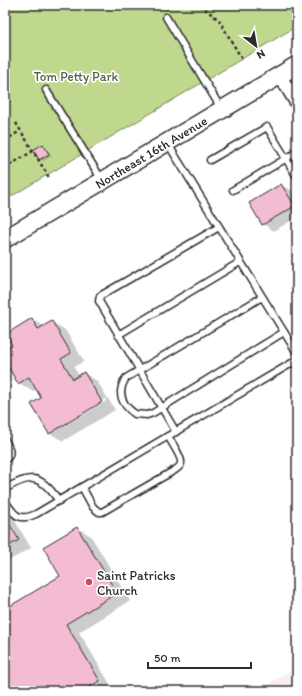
<svg xmlns="http://www.w3.org/2000/svg" width="302" height="696" font-family="Itim,sans-serif">
  <rect width="100%" height="100%" fill="#fff"/>
  <filter id="ink" filterUnits="userSpaceOnUse"><feTurbulence type="fractalNoise" baseFrequency=".025" numOctaves="2"/><feDisplacementMap in="SourceGraphic" scale="8" xChannelSelector="R" yChannelSelector="G"/><feConvolveMatrix kernelMatrix="1 2 1 2 8 2 1 2 1" color-interpolation-filters="sRGB"/></filter>
  <g filter="url(#ink)">
    <path fill="#fbebf2" d="M297,667V691H257Z"/>
    <path fill="#c0d88e" stroke="#76825c" d="M5,5H297V26L5,200Z"/>
    <g fill="#0003" fill-rule="evenodd">
      <path d="M43,145L46,148L52,156L43,161L40,159Z"/>
      <path d="M281,185L293,191L297,199V217L274,231L263,224L251,204Z"/>
      <path d="M32,320L44,326L52,322L65,330L84,361L74,367L79,376L84,373L97,381L115,410L63,441L49,433L42,398L37,389L33,391L19,383L5,359V350L13,345ZM105,399L106,401L55,431V429Z"/>
      <path d="M5,504L31,548L5,563Z"/>
      <path d="M77,528L91,536L130,601L79,632L113,689L109,691H5V610L62,577Z"/>
    </g>
    <g fill="#f3bcd3" stroke="#2b2b2b">
      <path d="M43,144L49,154L39,160L33,150Z"/>
      <path d="M281,184L295,206L262,225L249,203Z"/>
      <path d="M32,318L38,329L52,321L71,353L61,359L73,379L84,372L102,402L49,434L31,404L41,398L29,377L18,384L5,361V349L12,345L6,334Z"/>
      <path d="M5,517L19,540L5,548Z"/>
      <path d="M77,527L117,593L66,624L100,681L82,691H5V609L60,576L43,547Z"/>
    </g>
    <g fill="none" stroke-linecap="round" stroke-linejoin="round">
      <defs>
        <g id="lane">
          <path d="M166,17L222,110"/>
          <path d="M46,90L102,180"/>
          <path d="M168,144L297,353"/>
          <path d="M210,160L267,127L297,177"/>
          <path d="M233,190L297,152"/>
          <path d="M262,297L126,378C116,393 122,405 135,414L147,415L153,413L284,332"/>
          <path d="M118,335L240,262"/>
          <path d="M176,432L99,301L100,296L219,227"/>
          <path d="M5,440C9,447 13,455 5,460"/>
          <path d="M82,487L93,507L99,512H102L175,470C178,468 181,466 181,463C182,457 171,442 168,436"/>
          <path d="M5,489C31,473 41,475 59,501"/>
          <path d="M5,501C14,515 19,522 36,514L297,360"/>
        </g>
        <path id="street" d="M280,76L297,104"/>
        <path id="secondary" d="M5,239L297,65"/>
      </defs>
      <use href="#lane" stroke="#2b2b2b" stroke-width="9"/>
      <use href="#street" stroke="#2b2b2b" stroke-width="15"/>
      <use href="#secondary" stroke="#2b2b2b" stroke-width="20"/>
      <g stroke="#2b2b2b" stroke-width="2.5" stroke-dasharray="3 3" stroke-linecap="butt">
        <path d="M200,5L219,20L243,61"/>
        <path d="M16,123L50,179"/>
        <path d="M5,139L6,140L20,131"/>
        <path d="M5,168L33,151"/>
      </g>
      <use href="#lane" stroke="#fff" stroke-width="6"/>
      <use href="#street" stroke="#fff" stroke-width="12"/>
      <use href="#secondary" stroke="#fff" stroke-width="17"/>
    </g>
  </g>
  <circle fill="#d1495b" stroke="#fff" stroke-width="1.5" cx="89" cy="582" r="4"/>
  <g text-anchor="middle" stroke-width="3.5" stroke-linejoin="round" paint-order="stroke">
    <g font-size="13" fill="#585f49" stroke="#fff">
      <text x="76" y="81">Tom Petty Park</text>
    </g>
    <g font-size="13" fill="#2b2b2b" stroke="#fff">
      <text transform="translate(151 152) rotate(-31)" y="5">Northeast 16th Avenue</text>
    </g>
    <g font-size="13" fill="#2b2b2b" stroke="#fff" text-anchor="start">
      <text x="97" y="580">Saint Patricks<tspan x="97" dy="15">Church</tspan></text>
    </g>
  </g>
  <rect width="302" height="696" fill="none" stroke="#fff" stroke-width="20"/>
  <rect x="10" y="10" width="282" height="676" fill="none" stroke="#2b2b2b" stroke-width="1.5" filter="url(#ink)"/>
  <g transform="translate(256 46) rotate(149)" stroke="#ffffff" stroke-width="3" paint-order="stroke">
  <path d="M0-3L7 15L0 10L-7 15Z" fill="#2b2b2b"/>
  <text y="-6" font-size="11" font-weight="bold" text-anchor="middle" fill="#2b2b2b">N</text>
  </g>
  <path d="M148 662v6h103v-6" fill="none" stroke="#2b2b2b" stroke-width="2"/>
  <text x="154" y="662" font-size="12" fill="#2b2b2b" stroke="#ffffff" stroke-width="3" paint-order="stroke">50 m</text>
</svg>
